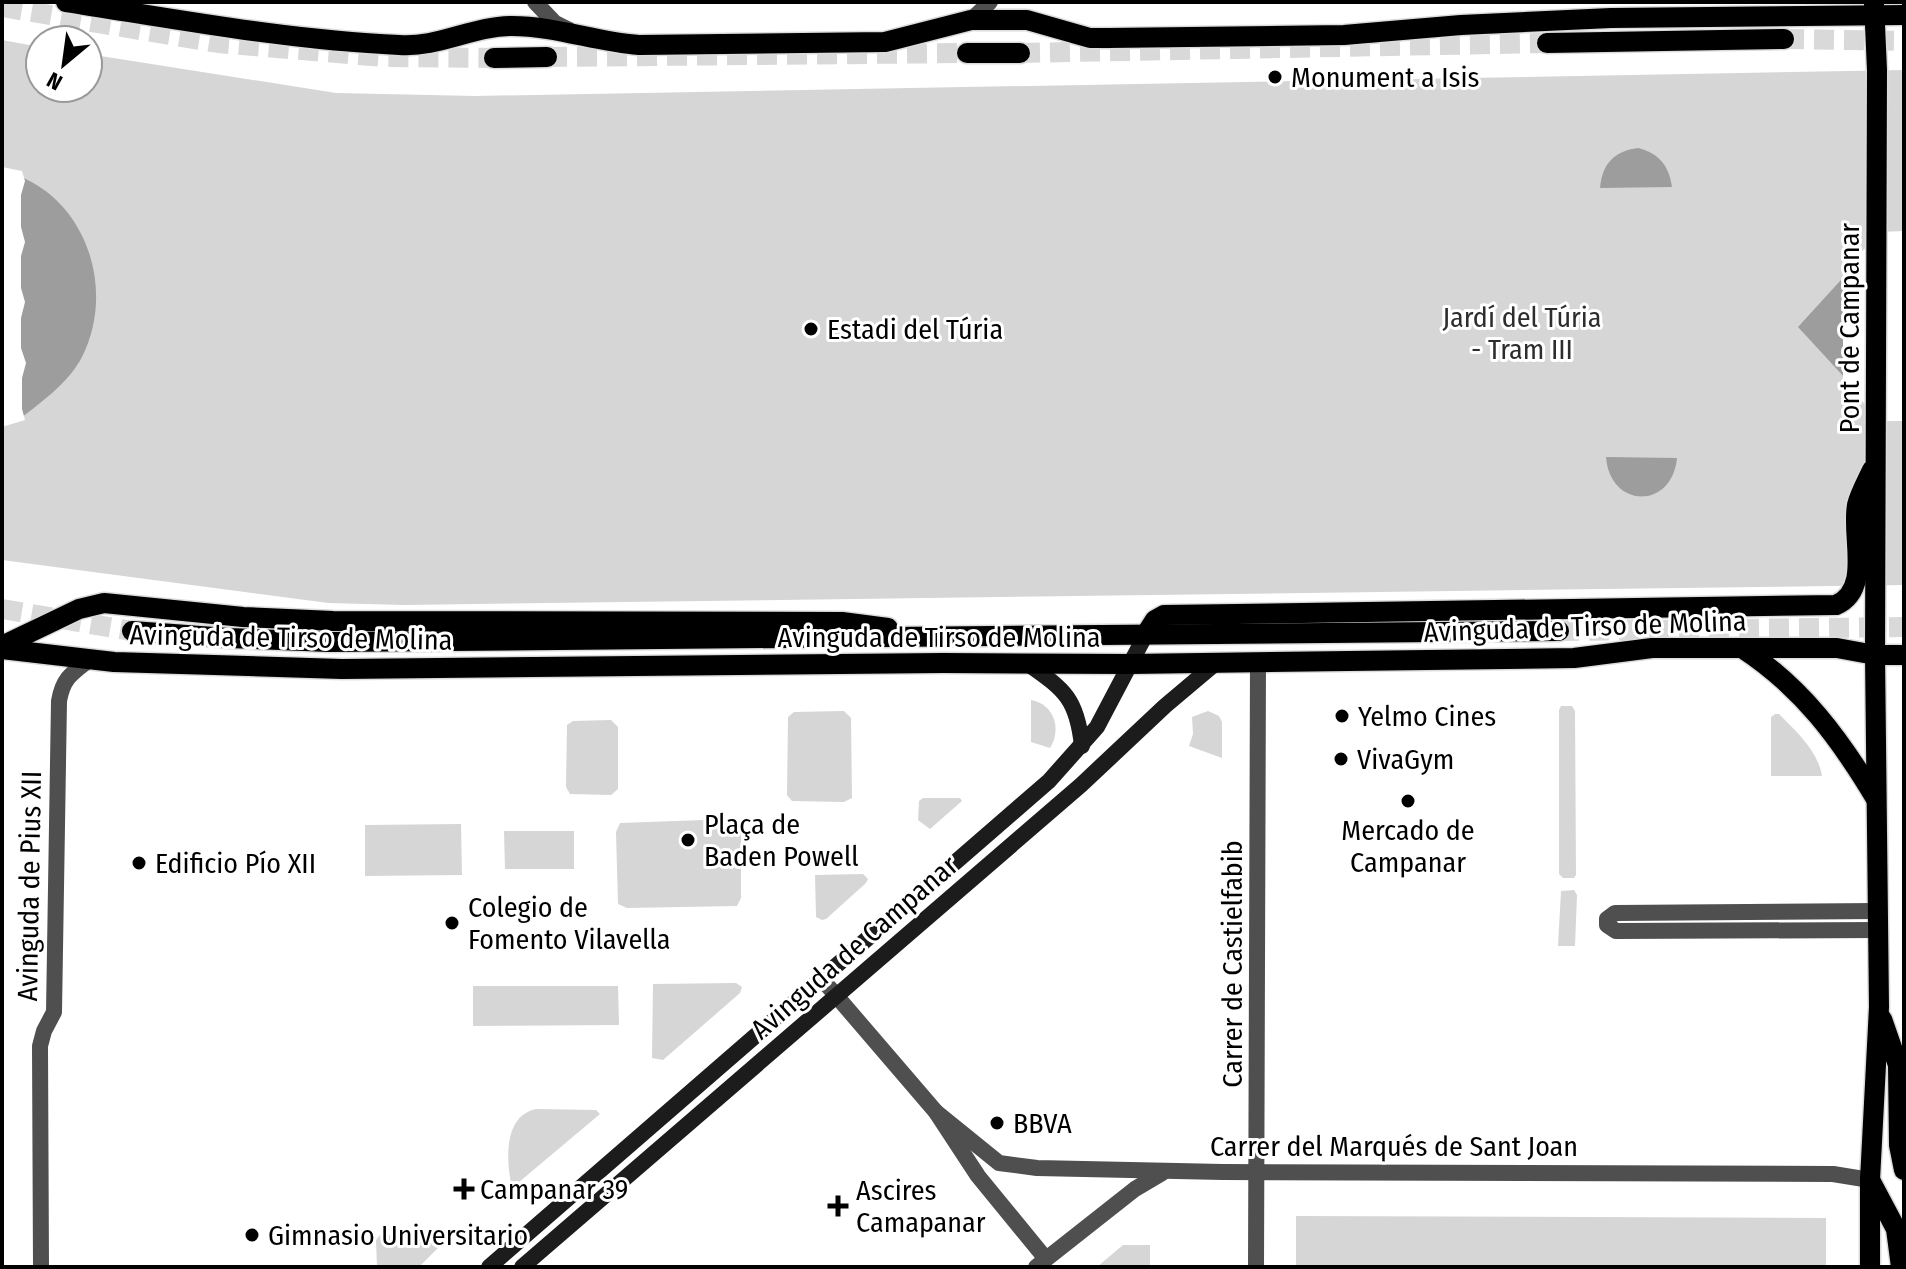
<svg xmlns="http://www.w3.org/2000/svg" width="1906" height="1269" font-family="'Fira Sans Condensed',sans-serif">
  <rect width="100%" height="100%" fill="#fff"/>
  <g fill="#d6d6d6">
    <path d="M2,40L40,47V88H88V54L336,93L475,96L1904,70V585L404,605L328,603L2,560Z"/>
    <path d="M1031,700C1054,704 1062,729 1050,748L1031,742Z"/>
    <path d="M1561,706H1572L1575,711L1576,875L1574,878H1563L1559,874V710Z"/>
    <path d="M844,711L851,718L852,798L844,802L792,801L787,795L788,717L794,712Z"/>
    <path d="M1208,711L1219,716L1222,722V758L1189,746L1193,734L1192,717Z"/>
    <path d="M1775,714H1779C1797,732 1818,751 1822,776H1771V717Z"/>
    <path d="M611,720L618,727V789L611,795L570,794L566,787L567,725L573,721Z"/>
    <path d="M923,798H960L962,801L930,829L918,820L919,801Z"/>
    <path d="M732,819L740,823L741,828V898L737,906L627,908L618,904L616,832L620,823Z"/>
    <path d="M461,824L462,875L365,876V825Z"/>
    <path d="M504,831H574V869H505Z"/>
    <path d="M863,874L868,879L866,883L826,919L822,920L816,917L815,875Z"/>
    <path d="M1574,890L1577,895L1575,946H1558L1561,891Z"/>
    <path d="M736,983L742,987L740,993L663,1060L652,1058L653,984Z"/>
    <path d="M473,986H618L619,1025L473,1026Z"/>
    <path d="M536,1109L596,1110L600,1114L512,1188C506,1161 503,1116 536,1109Z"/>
    <path d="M1296,1216L1826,1218V1267H1296Z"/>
    <path d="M380,1235L444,1236L447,1239L419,1267H377L376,1240Z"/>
    <path d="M1123,1245H1150V1267H1097Z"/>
  </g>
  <g fill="#9d9d9d">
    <path d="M1638,148C1659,153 1669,166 1672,187L1600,188C1602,164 1614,151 1638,148Z"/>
    <path d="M2,171C83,189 118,286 82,357C69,382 43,401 21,418Z"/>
    <path d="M1882,235L1881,417L1798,327Z"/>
    <path d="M1606,457L1677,458C1672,510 1610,509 1606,457Z"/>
  </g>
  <g fill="#fff">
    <path d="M2,167L22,171L25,181L21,195V227L25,242L21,256V288L25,302L21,318V348L26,363L22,378V409L25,420L2,427Z"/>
    <path d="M1904,231V421H1881L1843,381V272L1880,232Z"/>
  </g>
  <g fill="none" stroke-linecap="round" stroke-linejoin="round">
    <g stroke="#d9d9d9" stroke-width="20" stroke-dasharray="20 10" stroke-linecap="butt">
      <path d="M2,7L218,43L383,57L494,58"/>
      <path d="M1784,39L1904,41"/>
      <path d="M1020,53L1547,43"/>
      <path d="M547,57L967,53"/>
      <path d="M2,609L132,631"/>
      <path d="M1559,631L1904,627"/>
    </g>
    <defs>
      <g id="primary">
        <path d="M66,2C176,19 287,40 399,45C438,48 473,26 512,26C556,26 596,42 639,45L885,42L971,20H1027L1090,38H1108L1344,35L1461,25L1611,18L1904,15"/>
        <path d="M1547,43L1784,39"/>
        <path d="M967,53H1020"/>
        <path d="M494,58L547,57"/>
        <path d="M132,631L228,638L329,642L1559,631"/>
        <path d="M1146,634L1155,620L1164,615L1836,605C1872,589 1851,537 1857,505C1860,493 1867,481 1872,470"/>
        <path d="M2,646L79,609L104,603L243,617L333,621L842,622L888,628"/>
        <path d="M1742,648C1802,687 1840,739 1876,799"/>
        <path d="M2,649L114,662L342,669L943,663L1130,664L1574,658L1652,648H1837L1875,655H1904"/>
        <path d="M1882,1019L1898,1065L1899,1145L1904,1170"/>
        <path d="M1870,1180L1896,1229L1901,1267"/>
        <path d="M1870,1267V1180L1879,1007L1875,655L1877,70L1874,3"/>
      </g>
    </defs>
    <use href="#primary" stroke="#dbdbdb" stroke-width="23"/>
    <g stroke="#4f4f4f" stroke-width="16">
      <path d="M535,2L555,23L569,30"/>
      <path d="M971,20L990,2"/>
      <path d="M1877,911L1615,913L1607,919V925L1616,931L1878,930"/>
      <path d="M821,978L936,1112L978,1176L1046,1259"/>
      <path d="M936,1112L999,1163L1037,1168L1223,1172L1833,1174L1870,1180"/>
      <path d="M41,1267L40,1046L44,1031L54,1012L59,701C63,678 72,673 89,660"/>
      <path d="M1036,1267L1135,1189L1162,1173"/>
      <path d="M1256,1267L1258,662"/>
    </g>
    <g stroke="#1c1c1c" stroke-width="16">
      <path d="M1028,664C1065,690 1077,699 1082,746"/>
      <path d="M489,1267L1049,781L1097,727L1146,634"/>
      <path d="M522,1267L1081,785L1165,706L1216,663"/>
    </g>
    <use href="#primary" stroke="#000" stroke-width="20"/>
  </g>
  <g fill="#000" stroke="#fff" stroke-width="3">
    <circle cx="1275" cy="77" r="8"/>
    <circle cx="811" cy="329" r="8"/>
    <circle cx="1342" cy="716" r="8"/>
    <circle cx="1341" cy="759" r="8"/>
    <circle cx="1408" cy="801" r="8"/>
    <circle cx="688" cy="840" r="8"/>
    <circle cx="139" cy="863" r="8"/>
    <circle cx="452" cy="923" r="8"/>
    <circle cx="997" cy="1123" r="8"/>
    <path d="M460 1177h8v8h8v8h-8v8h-8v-8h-8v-8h8z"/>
    <path d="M834 1194h8v8h8v8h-8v8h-8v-8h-8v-8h8z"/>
    <circle cx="252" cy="1235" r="8"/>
  </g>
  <g text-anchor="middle" stroke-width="6" stroke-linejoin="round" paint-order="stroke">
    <g font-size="28" fill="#000" stroke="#fff" text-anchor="start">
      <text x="1291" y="87">Monument a Isis</text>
      <text x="827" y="339">Estadi del Túria</text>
      <text x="1358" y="726">Yelmo Cines</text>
      <text x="1357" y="769">VivaGym</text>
      <text x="704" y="834">Plaça de<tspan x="704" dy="32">Baden Powell</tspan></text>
      <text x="1408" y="840" text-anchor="middle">Mercado de<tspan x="1408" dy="32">Campanar</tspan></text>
      <text x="155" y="873">Edificio Pío XII</text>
      <text x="468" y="917">Colegio de<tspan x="468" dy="32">Fomento Vilavella</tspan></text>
      <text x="1013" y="1133">BBVA</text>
      <text x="480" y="1199">Campanar 39</text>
      <text x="856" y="1200">Ascires<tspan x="856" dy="32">Camapanar</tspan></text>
      <text x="268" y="1245">Gimnasio Universitario</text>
    </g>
    <g font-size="28" fill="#2d2d2d" stroke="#fff">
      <text x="1522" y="327">Jardí del Túria<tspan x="1522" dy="32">- Tram III</tspan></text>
    </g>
    <g font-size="28" fill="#000" stroke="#fff">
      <text transform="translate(1849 328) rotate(-90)" y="10">Pont de Campanar</text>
      <text transform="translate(1585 626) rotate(-2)" y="10">Avinguda de Tirso de Molina</text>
      <text transform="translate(291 637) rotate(1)" y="10">Avinguda de Tirso de Molina</text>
      <text x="939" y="647">Avinguda de Tirso de Molina</text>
      <text transform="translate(29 886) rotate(-89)" y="10">Avinguda de Pius XII</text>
      <text transform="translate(854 947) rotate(-41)" y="10">Avinguda de Campanar</text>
      <text transform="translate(1232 964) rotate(-90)" y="10">Carrer de Castielfabib</text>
      <text x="1394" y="1156">Carrer del Marqués de Sant Joan</text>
    </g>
  </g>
  <rect width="1906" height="1269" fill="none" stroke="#000000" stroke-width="8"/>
  <g transform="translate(64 64) rotate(209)"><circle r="38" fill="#ffffff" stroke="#999999" stroke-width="2"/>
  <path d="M0-6L14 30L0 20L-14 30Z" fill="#000000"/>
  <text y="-12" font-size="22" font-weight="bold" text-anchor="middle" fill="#000000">N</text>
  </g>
</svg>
